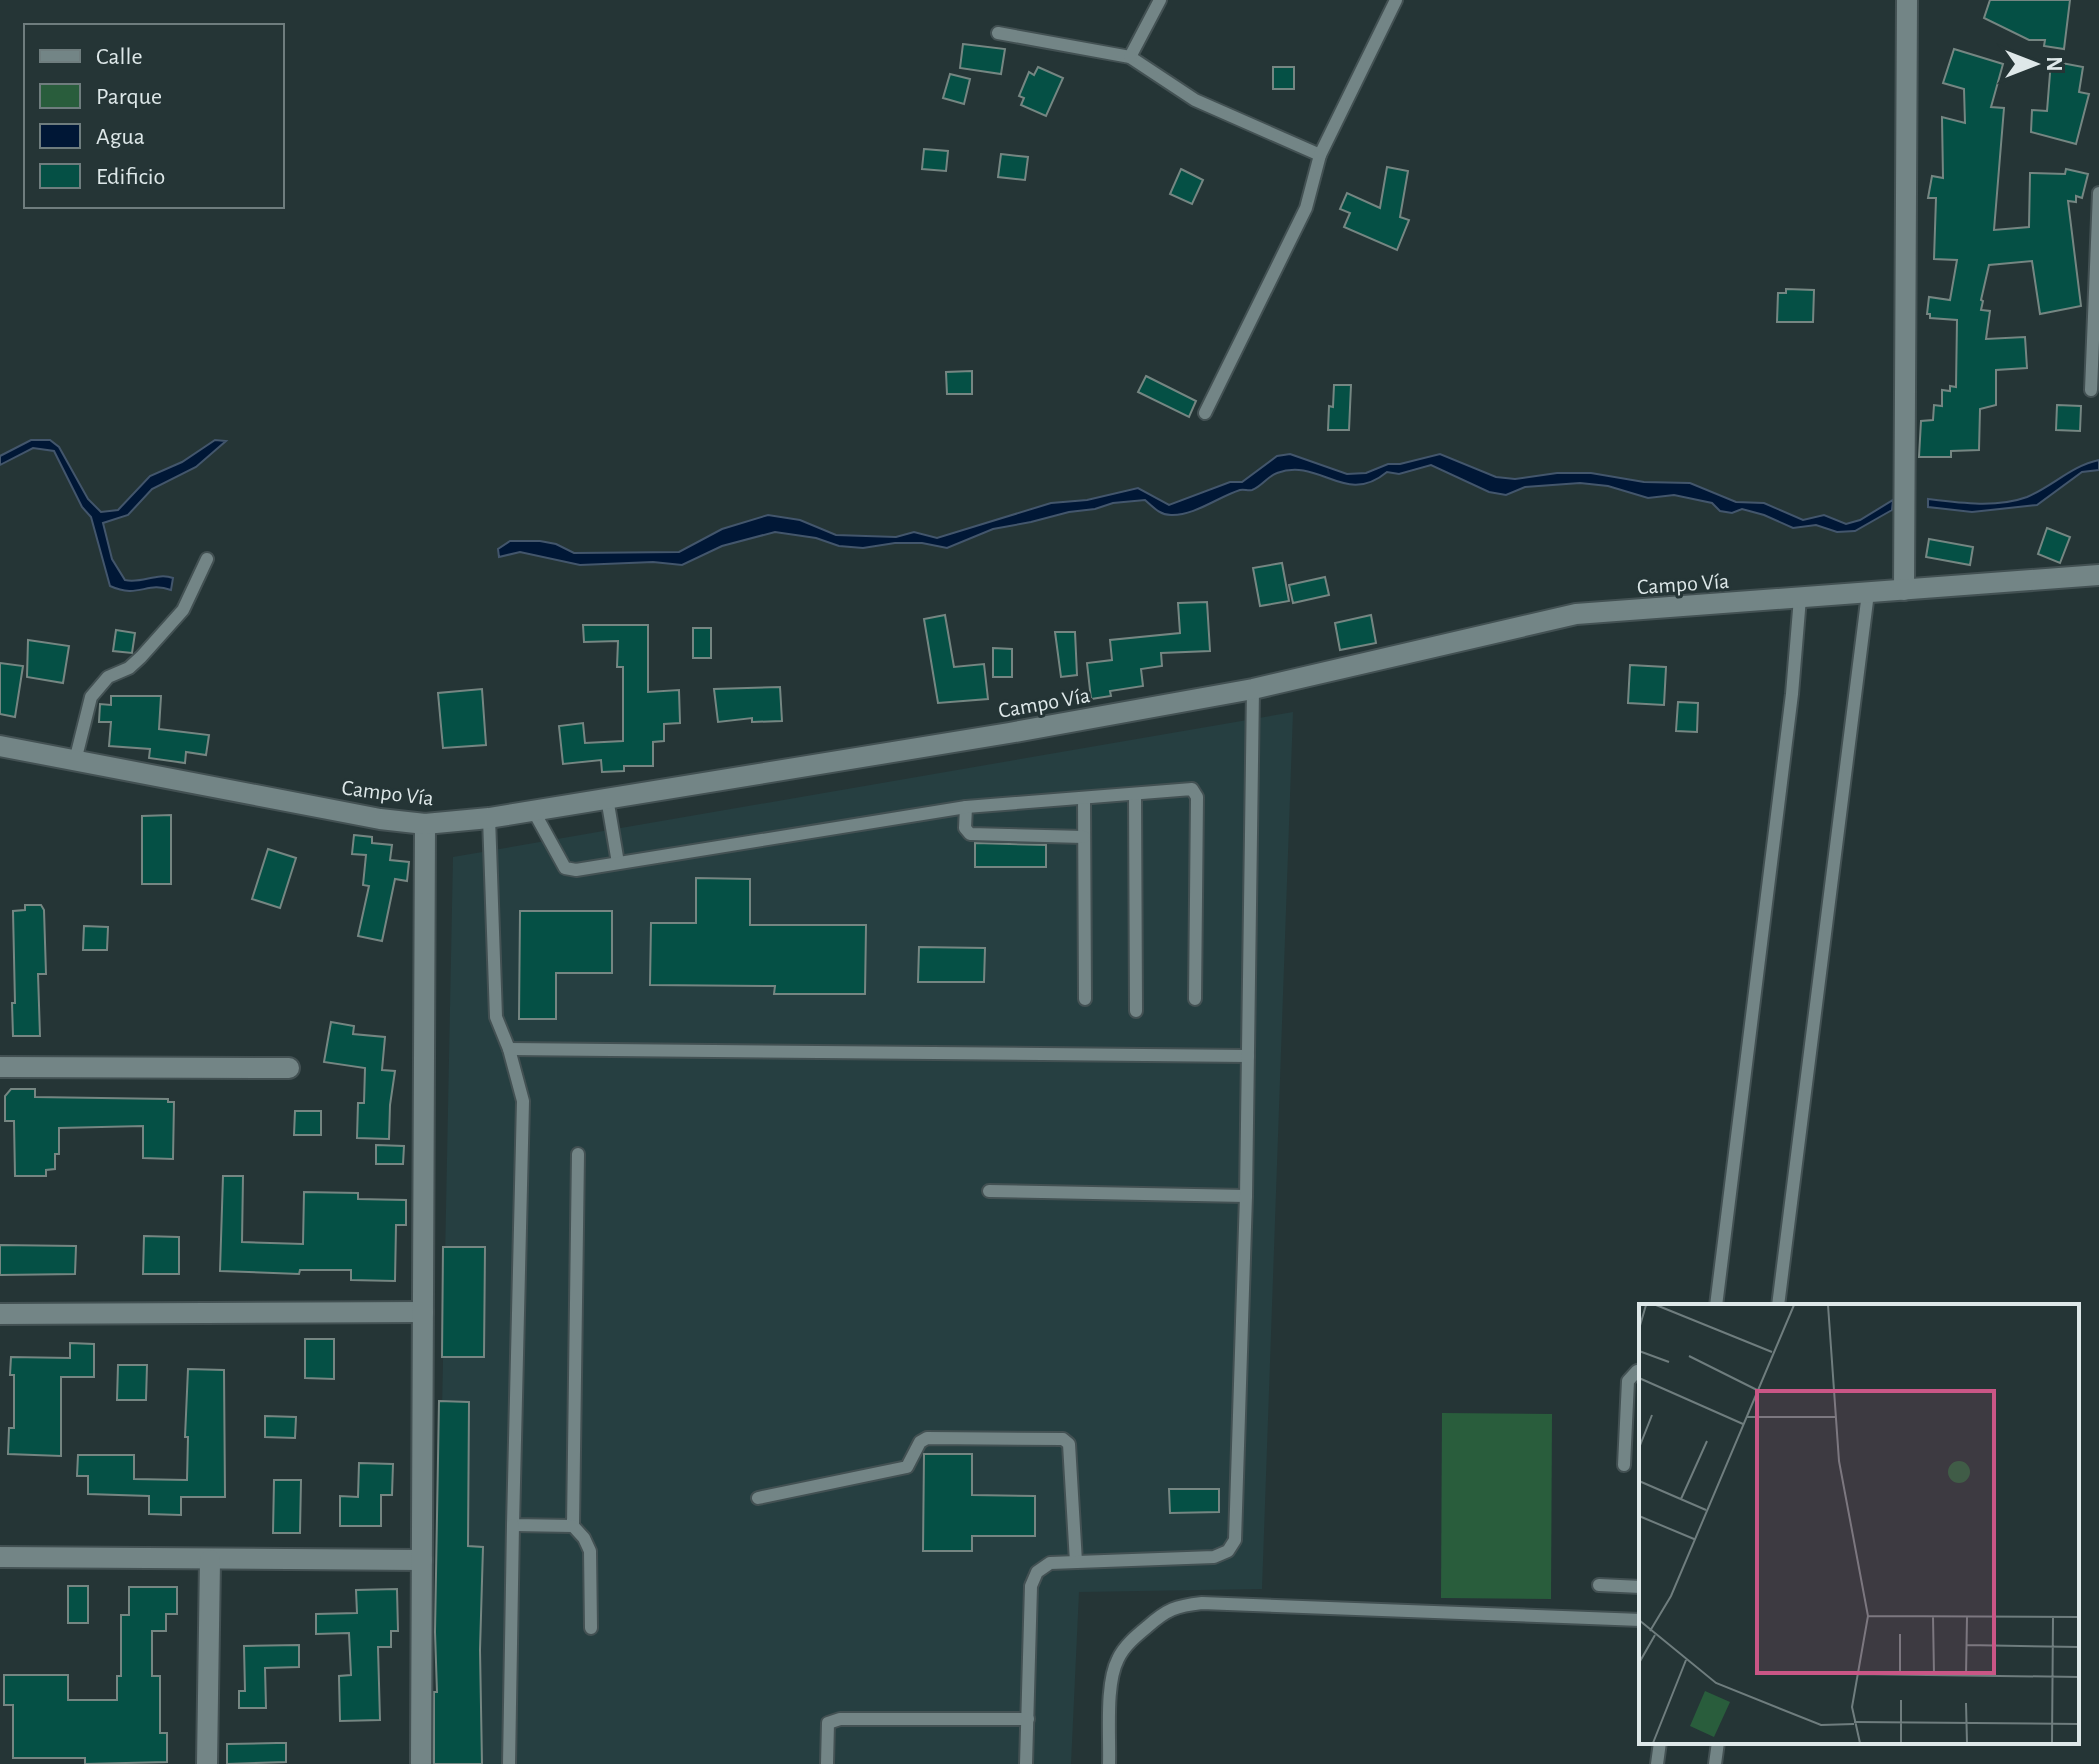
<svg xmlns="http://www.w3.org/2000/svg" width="2099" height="1764" font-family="'Alegreya Sans',sans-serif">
  <rect width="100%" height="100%" fill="#253536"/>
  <path fill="#263f41" d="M1293,712L1262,1589L1079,1592L1071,1764H435L453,857Z"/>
  <path fill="#295d3c" d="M1442,1413L1552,1414L1551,1599L1441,1598Z"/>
  <g fill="#001736" stroke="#43566c" stroke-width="2">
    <path d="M31,440H50L59,447L88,499L101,512L118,510L150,476L182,462L215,440L226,441L196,467L152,489L128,515L103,523L112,559L125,580C142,584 157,572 173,578L171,590C146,581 139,599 110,586L91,517L82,507L54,451L33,448L0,465V456Z"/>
    <path d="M1290,454L1347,474L1366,473L1388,464H1400L1440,454L1496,477L1515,479L1557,473H1591L1644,482L1690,483L1736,502L1764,503L1803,520L1824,515L1846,524L1860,520L1893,500L1892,510L1855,531L1837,532L1816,525L1793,528L1764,515L1742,509L1732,513L1720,511L1712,503L1674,495L1648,498L1608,486L1580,483L1525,487L1506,495L1489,492L1431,465L1399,474L1387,472C1345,507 1320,457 1277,473C1268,476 1261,487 1252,490C1248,491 1244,489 1240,490C1218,497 1194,516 1171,515C1160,515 1153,507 1145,500L1113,503L1095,509L1069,512L1031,522L993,529L947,548L922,543H895L863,548L839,546L816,538L775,532L722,546L682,565L653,562L580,565L520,552L499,557L498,549L510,541H540L556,544L574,553L679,552L722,529L768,515L800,520L836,535L896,537L914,532L937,538L1051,503L1087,500L1138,488L1169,505L1230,482H1242L1277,456Z"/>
    <path d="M2099,460V470L2082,472L2037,505L1972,512L1928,507V499C1960,503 1997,508 2027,497C2053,486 2071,466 2099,460Z"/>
  </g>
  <g fill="#055045" stroke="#758682" stroke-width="2">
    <path d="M1990,0H2070L2064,49L2044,46L2045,40H2029L1984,18Z"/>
    <path d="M963,44L1005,49L1001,74L960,68Z"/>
    <path d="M1954,49L2003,64L1991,107L2004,108L1994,230L2029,227L2030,173L2065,174L2066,169L2088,174L2082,198L2076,196V202L2068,201L2081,306L2040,314L2032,261L1989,265L1981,300L1983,301L1981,310L1990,311L1986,339L2025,337L2027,368L1996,370V405L1980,409L1979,450L1951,451V457H1919L1921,421L1933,420L1934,405L1942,406V390L1950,391V386L1956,387L1957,320L1930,318V314H1927L1929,297L1950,300L1957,260L1934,259L1936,198H1928L1932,176L1943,178L1942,117L1965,123L1964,89L1943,83Z"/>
    <path d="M2051,61L2083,67L2079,92L2089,94L2076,144L2031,132L2032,110L2047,111Z"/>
    <path d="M1038,67L1063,78L1046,116L1021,105L1024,98L1019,96L1029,72L1034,75Z"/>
    <rect x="1273" y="67" width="21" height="22"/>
    <path d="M950,74L970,79L964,104L943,98Z"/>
    <path d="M924,149L948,151L946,171L922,169Z"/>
    <path d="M1001,154L1028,157L1025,180L998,177Z"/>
    <path d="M1387,167L1408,171L1400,217L1409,220L1397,250L1344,227L1350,213L1340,209L1347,193L1380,208Z"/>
    <path d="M1181,169L1203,180L1192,204L1170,194Z"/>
    <path d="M1786,289L1814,290L1813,322H1777L1778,293H1786Z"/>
    <path d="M972,371V394H947L946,372Z"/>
    <path d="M1146,376L1196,401L1189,417L1138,392Z"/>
    <path d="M1334,385H1351L1349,430H1328L1329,406L1333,407Z"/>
    <path d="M2057,405L2081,406L2080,431L2056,430Z"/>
    <path d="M2047,528L2070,537L2060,563L2038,554Z"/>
    <path d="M1929,539L1973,547L1970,565L1926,557Z"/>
    <path d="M1282,563L1289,601L1260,606L1253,568Z"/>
    <path d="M1325,577L1329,595L1293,603L1289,585Z"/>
    <path d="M1207,602L1210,651L1161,653L1162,666L1141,669L1143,686L1110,691L1111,696L1091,699L1087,663L1112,660L1110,640L1180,633L1178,603Z"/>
    <path d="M945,615L954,667L984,664L988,699L938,703L924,619Z"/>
    <path d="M1371,615L1376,643L1340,650L1335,623Z"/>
    <path d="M583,625H648V692L679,690L680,723L664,724V741L653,742V766H624V771L602,772L601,760L563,764L559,726L583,723L585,743L623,741V667H617L618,641L584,642Z"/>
    <rect x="693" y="628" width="18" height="30"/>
    <path d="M116,630L135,633L132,653L113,651Z"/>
    <path d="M1055,632H1075L1077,675L1061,677Z"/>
    <path d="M28,640L69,646L63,683L27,677Z"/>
    <path d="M993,648L1012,649V677H993Z"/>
    <path d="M0,663L23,666L15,717L0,714Z"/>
    <path d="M1630,665L1666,667L1664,705L1628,703Z"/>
    <path d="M780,687L782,721L752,722V718L718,722L714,689Z"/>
    <path d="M482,689L486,745L443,748L438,693Z"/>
    <path d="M111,696H161L159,729L209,735L206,755L186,752L185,763L149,758L150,749L109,746L111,722H99L100,704L111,705Z"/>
    <path d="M1678,702L1698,703L1697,732L1676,731Z"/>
    <path d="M171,815V884H142V816Z"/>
    <path d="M354,835L372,837V843L392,845L390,860L409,862L407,881L395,879L382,941L358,936L369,886L363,885L366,855L352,854Z"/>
    <path d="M975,843L1046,845V867H975Z"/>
    <path d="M268,849L296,858L280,908L252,899Z"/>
    <path d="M696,878L750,879V925H866L865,994H774L775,986L650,985L651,923H696Z"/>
    <path d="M25,905H41L44,910L46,974H38L40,1036H13L12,1003H15L13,911L25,910Z"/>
    <path d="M520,911H612V973H556V1019H519Z"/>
    <path d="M84,926L108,927L107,950H83Z"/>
    <path d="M919,947L985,948L984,982H918Z"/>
    <path d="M331,1022L354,1026L353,1034L385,1037L382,1070L395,1071L390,1105L389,1139L357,1138L358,1103H364L365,1068L324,1062Z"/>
    <path d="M11,1089H35V1097L168,1099V1102H174L173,1159L143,1158V1126L59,1128V1154H55V1169L46,1170V1176H15L14,1121H5V1096Z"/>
    <path d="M295,1111H321V1135H294Z"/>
    <path d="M376,1145L404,1146L403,1164H376Z"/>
    <path d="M223,1176H243L242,1242L303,1244L304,1192L358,1193V1199L406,1200V1225H396L395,1281L351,1280V1270H300L299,1274L220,1271Z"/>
    <path d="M144,1236L179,1237V1274H143Z"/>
    <path d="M0,1245L76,1246L75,1274L0,1275Z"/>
    <path d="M443,1247H485L484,1357H442Z"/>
    <path d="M305,1339H334V1379L305,1378Z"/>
    <path d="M70,1343L94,1344V1377H61V1456L8,1454L9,1428H14V1375H10L11,1357L70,1358Z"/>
    <path d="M118,1365H147L146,1400H117Z"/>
    <path d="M188,1369L224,1370L225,1497H181V1515L149,1514V1496L88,1494V1476H77L78,1455H134V1479L187,1480L188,1437H185Z"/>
    <path d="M439,1401L469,1402L468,1546L483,1547L480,1650L482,1764H434V1692H437L435,1632Z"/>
    <path d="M265,1416L296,1417L295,1438L265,1437Z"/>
    <path d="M924,1454H972V1495L1035,1496V1536H972V1551H923Z"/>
    <path d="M359,1463L393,1464L392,1495H381V1526H340V1496L358,1497Z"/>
    <path d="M274,1480H301L300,1533H273Z"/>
    <path d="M1169,1489H1219V1512L1170,1513Z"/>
    <rect x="68" y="1586" width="20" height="37"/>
    <path d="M129,1587H177V1614H166V1631H152V1676H160V1733H167V1762L85,1764V1758H13V1705H4V1675H68V1700H117V1676H121V1615H129Z"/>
    <path d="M397,1589L398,1631H391V1647H378L380,1720L340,1721L339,1676L351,1675L349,1633L316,1634V1614L357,1613L356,1590Z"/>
    <path d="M299,1645V1667L265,1668L266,1708H239V1691H245L244,1646Z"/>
    <path d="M277,1743H286V1762L227,1764V1744Z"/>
  </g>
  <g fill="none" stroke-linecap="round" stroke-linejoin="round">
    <defs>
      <g id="service">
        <path d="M998,33L1130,57L1195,100L1320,155"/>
        <path d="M1130,57L1160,0"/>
        <path d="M2091,390L2099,193"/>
        <path d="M1205,413L1306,208L1320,155L1396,0"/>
        <path d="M75,761L91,697L108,677L129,668L141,657L183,610L207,559"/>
        <path d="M1135,794L1136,1011"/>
        <path d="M607,798L618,863"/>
        <path d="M1084,798L1085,999"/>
        <path d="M966,807L965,828L970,834L1084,837"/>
        <path d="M533,810L565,868L576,870L966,807L1192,789L1197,797L1195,999"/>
        <path d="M489,818L496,1017L509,1049L523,1101L513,1525L573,1526L578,1154"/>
        <path d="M509,1049L1248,1056"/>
        <path d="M989,1191L1246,1196"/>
        <path d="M1716,1306L1792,694L1800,598"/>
        <path d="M1778,1306L1868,593"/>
        <path d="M1624,1465L1628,1381L1637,1371L1641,1370"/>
        <path d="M758,1498L907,1467L920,1442L927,1438L1063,1439L1069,1444L1076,1562"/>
        <path d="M573,1526L584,1538L590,1551L591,1628"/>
        <path d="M1599,1585L1641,1587"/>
        <path d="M509,1764L513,1525"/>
        <path d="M827,1764L828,1723L840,1719H1028"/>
        <path d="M1026,1764L1031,1586L1037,1572L1050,1563L1214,1557L1228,1551L1235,1540L1246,1196L1253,689"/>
        <path d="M1109,1764C1110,1735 1105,1684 1118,1659C1124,1646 1136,1636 1147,1627C1167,1609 1176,1606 1202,1603L1641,1620"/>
        <path d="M1657,1764L1660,1742"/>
        <path d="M1715,1764L1718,1742"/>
      </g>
      <g id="minor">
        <path d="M1904,590L1907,0"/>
        <path d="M0,1067L289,1068"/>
        <path d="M0,1314L423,1312"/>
        <path d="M0,1557L422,1560"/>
        <path d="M207,1764L210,1560"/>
        <path d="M421,1764L425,824"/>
      </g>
      <path id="tertiary" d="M0,746L380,819L425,824L489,818L1009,733L1253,689L1576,614L2099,575"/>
    </defs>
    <use href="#service" stroke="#435153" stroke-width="16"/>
    <use href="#minor" stroke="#435153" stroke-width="24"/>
    <use href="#tertiary" stroke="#435153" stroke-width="24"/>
    <use href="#service" stroke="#738586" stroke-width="12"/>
    <use href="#minor" stroke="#738586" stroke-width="20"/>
    <use href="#tertiary" stroke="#738586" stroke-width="20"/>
  </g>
  <g text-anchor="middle" stroke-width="6" stroke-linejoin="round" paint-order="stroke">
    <g font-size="22" fill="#dee8e9" stroke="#253536">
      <text transform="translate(1683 583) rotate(-4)" y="8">Campo Vía</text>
      <text transform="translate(1044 702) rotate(-10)" y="8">Campo Vía</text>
      <text transform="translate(388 792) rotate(7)" y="8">Campo Vía</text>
    </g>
  </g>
  <g transform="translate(1639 1304)">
    <rect width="440" height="440" fill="#253536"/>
    <path d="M309 168a11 11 0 1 1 22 0a11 11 0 1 1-22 0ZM66,387L91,398L75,433L51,422Z" fill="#295d3c"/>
    <path fill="none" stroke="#6f7d7e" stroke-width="2" d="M17,1L133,48M189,1L200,157L229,312L213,403L221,439M0,25L7,1M0,47L30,58M50,52L118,86M0,74L104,120M107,113H197M0,144L13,111M0,177L67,206M42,195L68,137M0,212L55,235M229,312L440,313M294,312L295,371M0,316L77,379L182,421L215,420M11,327L32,292L155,1M328,341L440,343M0,359L16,331M218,370L440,373M261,371V330M327,372L328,313M262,396V439M327,399L328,439M215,418L440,420M14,439L47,356M413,439L414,313"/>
    <path fill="#ca5686" fill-opacity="0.15" stroke="#ca5686" stroke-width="4" d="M118,87H355V369H118Z"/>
    <rect width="440" height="440" fill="none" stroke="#dee8e9" stroke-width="4"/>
  </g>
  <rect x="24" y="24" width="260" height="184" fill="#253536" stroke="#6f7d7e" stroke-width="2"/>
  <rect x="40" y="50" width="40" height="12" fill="#738586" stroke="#6f7d7e" stroke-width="2"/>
  <text x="96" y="64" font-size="24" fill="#dee8e9">Calle</text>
  <rect x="40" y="84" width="40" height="24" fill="#295d3c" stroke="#6f7d7e" stroke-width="2"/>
  <text x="96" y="104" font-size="24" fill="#dee8e9">Parque</text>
  <rect x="40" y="124" width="40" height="24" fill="#001736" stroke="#6f7d7e" stroke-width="2"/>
  <text x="96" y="144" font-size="24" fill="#dee8e9">Agua</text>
  <rect x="40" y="164" width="40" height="24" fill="#055045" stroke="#6f7d7e" stroke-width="2"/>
  <text x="96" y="184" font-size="24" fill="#dee8e9">Edificio</text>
  <g transform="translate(2035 64) rotate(90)" stroke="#253536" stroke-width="6" paint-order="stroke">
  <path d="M0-6L14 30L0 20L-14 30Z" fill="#dee8e9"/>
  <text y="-12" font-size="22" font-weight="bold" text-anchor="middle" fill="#dee8e9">N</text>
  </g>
</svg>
